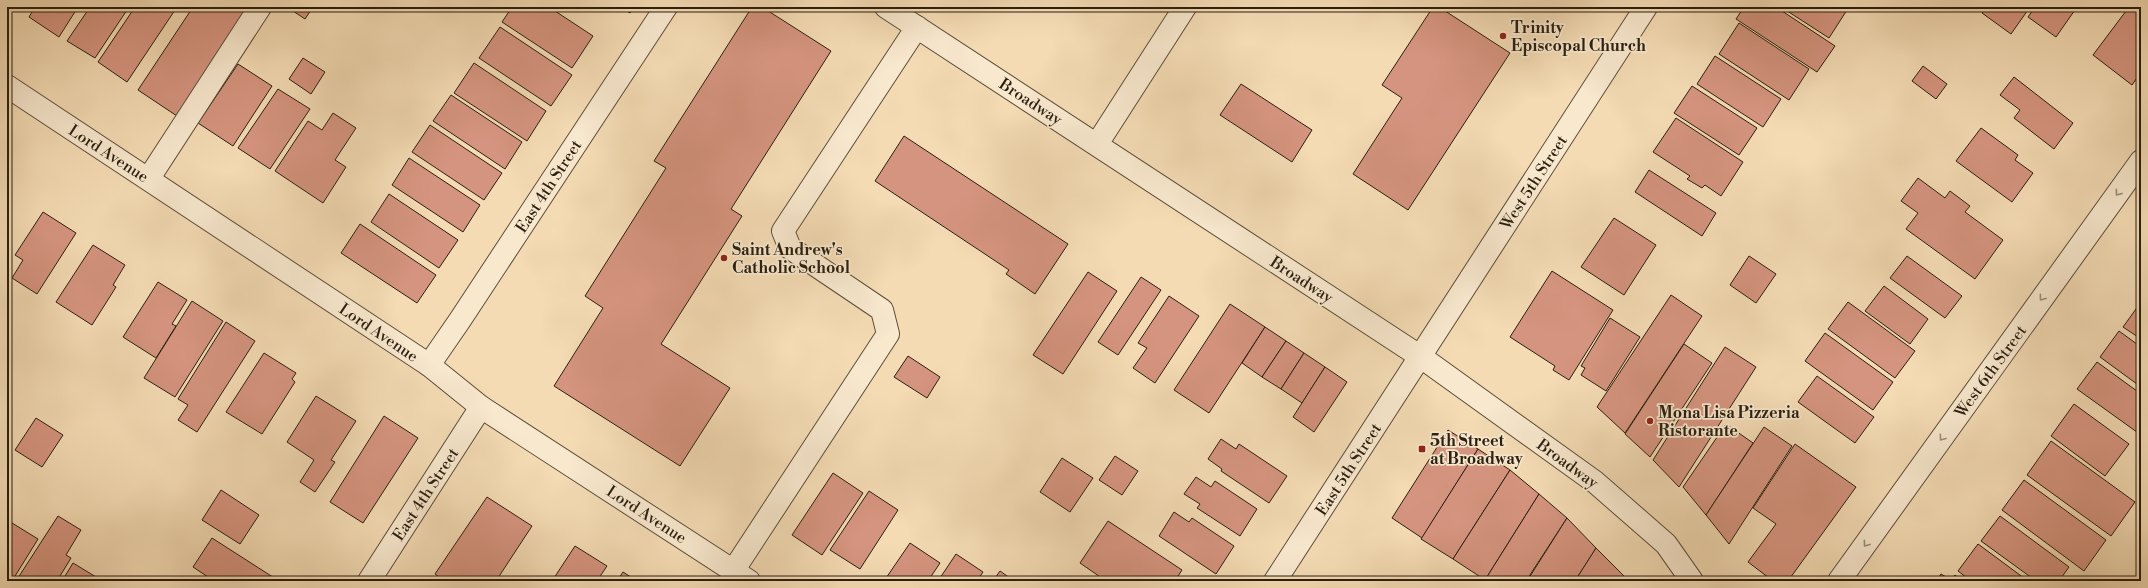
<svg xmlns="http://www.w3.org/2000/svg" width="2148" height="588" font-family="'Libre Bodoni',serif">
  <rect width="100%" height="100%" fill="#f4dbb4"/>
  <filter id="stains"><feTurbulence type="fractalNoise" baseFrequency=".005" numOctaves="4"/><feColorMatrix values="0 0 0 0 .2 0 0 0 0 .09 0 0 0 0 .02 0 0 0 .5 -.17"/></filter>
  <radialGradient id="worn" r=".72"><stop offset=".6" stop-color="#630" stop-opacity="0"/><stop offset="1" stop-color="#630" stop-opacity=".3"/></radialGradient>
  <g fill="#d5947f" stroke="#2a1f10">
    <path d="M35,7H78L59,37L29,17Z"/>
    <path d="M90,7H129L95,58L67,41Z"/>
    <path d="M135,7H177L127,82L98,62Z"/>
    <path d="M193,7H253L180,118L138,90Z"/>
    <path d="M287,7H313L305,19Z"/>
    <path d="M512,7H549L593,36L572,68L502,22Z"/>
    <path d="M621,7H634L630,13Z"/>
    <path d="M752,7H762L831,51L731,209L742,216L661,344L730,388L680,466L554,386L603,308L585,296L666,168L654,161Z"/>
    <path d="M1433,7H1439L1510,53L1408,210L1353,174L1402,98L1382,85Z"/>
    <path d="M1744,7H1776L1835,46L1817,72L1736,19Z"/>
    <path d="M1781,7H1843L1847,10L1829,38Z"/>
    <path d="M1987,7H2030L2011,34L1982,13Z"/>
    <path d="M2035,7H2077L2056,37L2028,17Z"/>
    <path d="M2129,7H2134L2141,12V72L2132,85L2093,55Z"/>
    <path d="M1739,23L1809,69L1789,100L1719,54Z"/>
    <path d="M500,27L572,75L551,106L479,58Z"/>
    <path d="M1715,56L1781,99L1763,127L1697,84Z"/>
    <path d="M303,58L325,72L311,94L289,79Z"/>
    <path d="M474,63L546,111L527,141L454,93Z"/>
    <path d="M238,64L272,86L233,146L198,123Z"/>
    <path d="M1923,66L1947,84L1936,99L1912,81Z"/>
    <path d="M2014,77L2073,123L2054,149L2014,118L2020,110L2000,95Z"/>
    <path d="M1241,84L1312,130L1292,162L1220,115Z"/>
    <path d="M1692,86L1757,128L1739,155L1674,113Z"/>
    <path d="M278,89L310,109L270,169L238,148Z"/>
    <path d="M451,95L522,142L505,169L433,121Z"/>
    <path d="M333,113L356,128L335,160L346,167L323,203L275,171L308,121L322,130Z"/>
    <path d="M1676,118L1743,162L1721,196L1705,185L1702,188L1687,179L1690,176L1653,152Z"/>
    <path d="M430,125L502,173L484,200L412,152Z"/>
    <path d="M1981,128L2018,155L2015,160L2033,173L2012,202L1956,161Z"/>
    <path d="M904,136L1068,244L1035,294L1006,274L1009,270L875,181Z"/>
    <path d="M409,158L480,205L463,232L392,185Z"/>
    <path d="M1649,170L1716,213L1702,236L1635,192Z"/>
    <path d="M1918,178L1945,198L1950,191L1970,206L1965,212L2003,240L1975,279L1906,229L1918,213L1901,201Z"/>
    <path d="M389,194L458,240L439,268L371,222Z"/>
    <path d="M43,212L76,233L37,294L12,278L23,260L15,255Z"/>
    <path d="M1614,218L1656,245L1624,295L1581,267Z"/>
    <path d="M360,224L436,275L417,303L341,253Z"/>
    <path d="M93,245L125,265L113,285L116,287L92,325L56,302Z"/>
    <path d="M1749,256L1776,274L1756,303L1730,285Z"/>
    <path d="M1907,256L1962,296L1945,318L1890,278Z"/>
    <path d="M1552,271L1613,310L1569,380L1553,370L1555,366L1510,337Z"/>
    <path d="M1088,272L1117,291L1063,374L1033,355Z"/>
    <path d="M1141,277L1161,290L1118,355L1098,342Z"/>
    <path d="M158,282L187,300L172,324L176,326L156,358L123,337Z"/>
    <path d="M1884,286L1928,319L1910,344L1865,311Z"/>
    <path d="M1671,295L1702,316L1625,433L1597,407Z"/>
    <path d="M1169,296L1199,316L1155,383L1133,368L1147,348L1138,343Z"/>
    <path d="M192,301L223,321L175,397L144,378Z"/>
    <path d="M1848,302L1915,351L1895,378L1828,329Z"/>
    <path d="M2141,302V339L2123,327Z"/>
    <path d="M1230,304L1265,327L1209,413L1174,390Z"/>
    <path d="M1610,318L1640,337L1606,391L1581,375L1585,368L1581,366Z"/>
    <path d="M226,322L255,341L197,432L178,420L188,405L178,399Z"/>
    <path d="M1265,327L1286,341L1262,377L1242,363Z"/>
    <path d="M2119,331L2141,347V387L2100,357Z"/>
    <path d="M1825,333L1893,382L1873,410L1805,361Z"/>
    <path d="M1286,341L1304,353L1281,389L1262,377Z"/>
    <path d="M1684,344L1712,363L1650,457L1625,434Z"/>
    <path d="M1725,347L1756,367L1679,487L1653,460Z"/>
    <path d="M264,353L296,373L292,379L295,382L262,434L226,412Z"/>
    <path d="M1304,353L1325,367L1302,403L1281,389Z"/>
    <path d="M908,356L940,377L927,398L894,377Z"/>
    <path d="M2097,362L2141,394V435L2077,389Z"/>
    <path d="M1325,367L1347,382L1314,432L1293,417Z"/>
    <path d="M1817,376L1874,417L1855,443L1798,402Z"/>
    <path d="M316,396L356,421L331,460L335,462L315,492L300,482L314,460L287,442Z"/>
    <path d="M2074,404L2129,444L2105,476L2051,436Z"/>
    <path d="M384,416L418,438L363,523L330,502Z"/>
    <path d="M36,418L63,435L42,467L15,450Z"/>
    <path d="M1726,424L1753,443L1706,515L1683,487Z"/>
    <path d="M1764,427L1792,446L1729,544L1706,515Z"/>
    <path d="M1448,430L1478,449L1422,538L1392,518Z"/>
    <path d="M1221,439L1236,449L1239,444L1287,476L1269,503L1221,471L1222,469L1208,459Z"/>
    <path d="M2051,441L2135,502L2111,536L2027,475Z"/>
    <path d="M1795,444L1856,487L1788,581H1773L1748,562L1776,524L1753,508Z"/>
    <path d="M1478,449L1510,470L1453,559L1421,539Z"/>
    <path d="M1115,456L1138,471L1122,495L1099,480Z"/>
    <path d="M1062,458L1093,478L1070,512L1040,492Z"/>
    <path d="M1510,470L1539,494L1485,580L1453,559Z"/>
    <path d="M833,473L863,493L822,555L792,535Z"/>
    <path d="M1196,477L1211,487L1215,481L1257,509L1240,536L1197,508L1200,504L1184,494Z"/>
    <path d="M2024,480L2106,540L2084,571L2002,510Z"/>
    <path d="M221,490L259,515L240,544L202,520Z"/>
    <path d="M869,491L898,510L860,569L830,550Z"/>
    <path d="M1539,494L1567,518L1526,581H1487L1485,580Z"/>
    <path d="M487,497L532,526L496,581H445L435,574Z"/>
    <path d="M1174,512L1189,522L1192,518L1234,546L1216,574L1159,536Z"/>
    <path d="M58,516L81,530L66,555L71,558L57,581H16Z"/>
    <path d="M2000,516L2069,567L2059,581H2036L1981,541Z"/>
    <path d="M1567,518L1596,548L1575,581H1527Z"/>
    <path d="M1108,521L1182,570L1175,581H1106L1080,563Z"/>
    <path d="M12,523L38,539L12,581H7V530Z"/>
    <path d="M212,538L279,581H214L193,567Z"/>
    <path d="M910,543L940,563L928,581H884Z"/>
    <path d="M1978,544L2028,581H1971L1958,571Z"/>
    <path d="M575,546L607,566L597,581H552Z"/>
    <path d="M1596,548L1629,581H1575Z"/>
    <path d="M956,554L983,572L977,581H938Z"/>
    <path d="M73,563L101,580L100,581H62Z"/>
    <path d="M1000,571L1014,581H993Z"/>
    <path d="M623,572L637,581H617Z"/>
    <path d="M1941,574L1951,580L1955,575L1962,581H1936Z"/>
  </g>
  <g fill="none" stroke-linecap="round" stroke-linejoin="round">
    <defs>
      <g id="minor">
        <path d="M886,7L1421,357L1595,482L1666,544L1692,581"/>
        <path d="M7,86L429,365L481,407L749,581"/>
        <path d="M1097,144L1185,7"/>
        <path d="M149,178L260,7"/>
        <path d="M429,365L460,320L666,7"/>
        <path d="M733,571L888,334L882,310L790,248L783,231L917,27"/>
        <path d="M369,581L481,407"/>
        <path d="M1275,581L1646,7"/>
        <path d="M1839,581L2141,161"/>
      </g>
    </defs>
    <use href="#minor" stroke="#5c4e39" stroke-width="24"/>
    <use href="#minor" stroke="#f8e8ce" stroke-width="22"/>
  </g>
  <defs><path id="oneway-chevron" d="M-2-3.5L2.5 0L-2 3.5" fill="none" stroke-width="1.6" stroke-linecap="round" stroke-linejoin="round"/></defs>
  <g stroke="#9b8e78">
    <use href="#oneway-chevron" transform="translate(2118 193) rotate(126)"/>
    <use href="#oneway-chevron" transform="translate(2042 298) rotate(126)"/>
    <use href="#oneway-chevron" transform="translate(1942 438) rotate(126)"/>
    <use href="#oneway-chevron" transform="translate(1866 544) rotate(126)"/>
  </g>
  <g fill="#8f2418" stroke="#f8e8ce" stroke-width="1.5">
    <circle cx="1503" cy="36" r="4"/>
    <circle cx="724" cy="258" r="4"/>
    <circle cx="1650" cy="421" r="4"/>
    <rect x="1418" y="445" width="8" height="8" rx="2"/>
  </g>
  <g text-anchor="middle" stroke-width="3.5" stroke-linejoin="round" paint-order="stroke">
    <g font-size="16" font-weight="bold" fill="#2a1f10" stroke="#f8e8ce" text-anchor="start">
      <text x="1511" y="33">Trinity<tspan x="1511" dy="18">Episcopal Church</tspan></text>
      <text x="732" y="255">Saint Andrew's<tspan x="732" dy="18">Catholic School</tspan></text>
      <text x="1658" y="418">Mona Lisa Pizzeria<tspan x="1658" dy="18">Ristorante</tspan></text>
      <text x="1430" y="446">5th Street<tspan x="1430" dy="18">at Broadway</tspan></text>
    </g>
    <g font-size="16" fill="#2a1f10" stroke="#f8e8ce">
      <text transform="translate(1031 101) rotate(33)" y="6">Broadway</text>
      <text transform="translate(109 153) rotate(33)" y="6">Lord Avenue</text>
      <text transform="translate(1533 182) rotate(-57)" y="6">West 5th Street</text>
      <text transform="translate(548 186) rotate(-57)" y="6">East 4th Street</text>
      <text transform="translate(1302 279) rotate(33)" y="6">Broadway</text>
      <text transform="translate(379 332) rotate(34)" y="6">Lord Avenue</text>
      <text transform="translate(1990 371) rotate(-54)" y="6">West 6th Street</text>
      <text transform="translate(1568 463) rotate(36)" y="6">Broadway</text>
      <text transform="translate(1348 469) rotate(-57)" y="6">East 5th Street</text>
      <text transform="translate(425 494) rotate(-57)" y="6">East 4th Street</text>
      <text transform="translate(647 514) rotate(33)" y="6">Lord Avenue</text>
    </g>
  </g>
  <rect width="2148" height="588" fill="none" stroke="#f4dbb4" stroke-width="24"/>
  <rect x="8" y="8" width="2132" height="572" fill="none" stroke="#2a1f10" stroke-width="2"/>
  <rect x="12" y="12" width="2124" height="564" fill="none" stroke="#2a1f10"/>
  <rect width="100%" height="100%" filter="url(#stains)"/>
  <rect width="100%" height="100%" fill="url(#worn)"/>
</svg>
